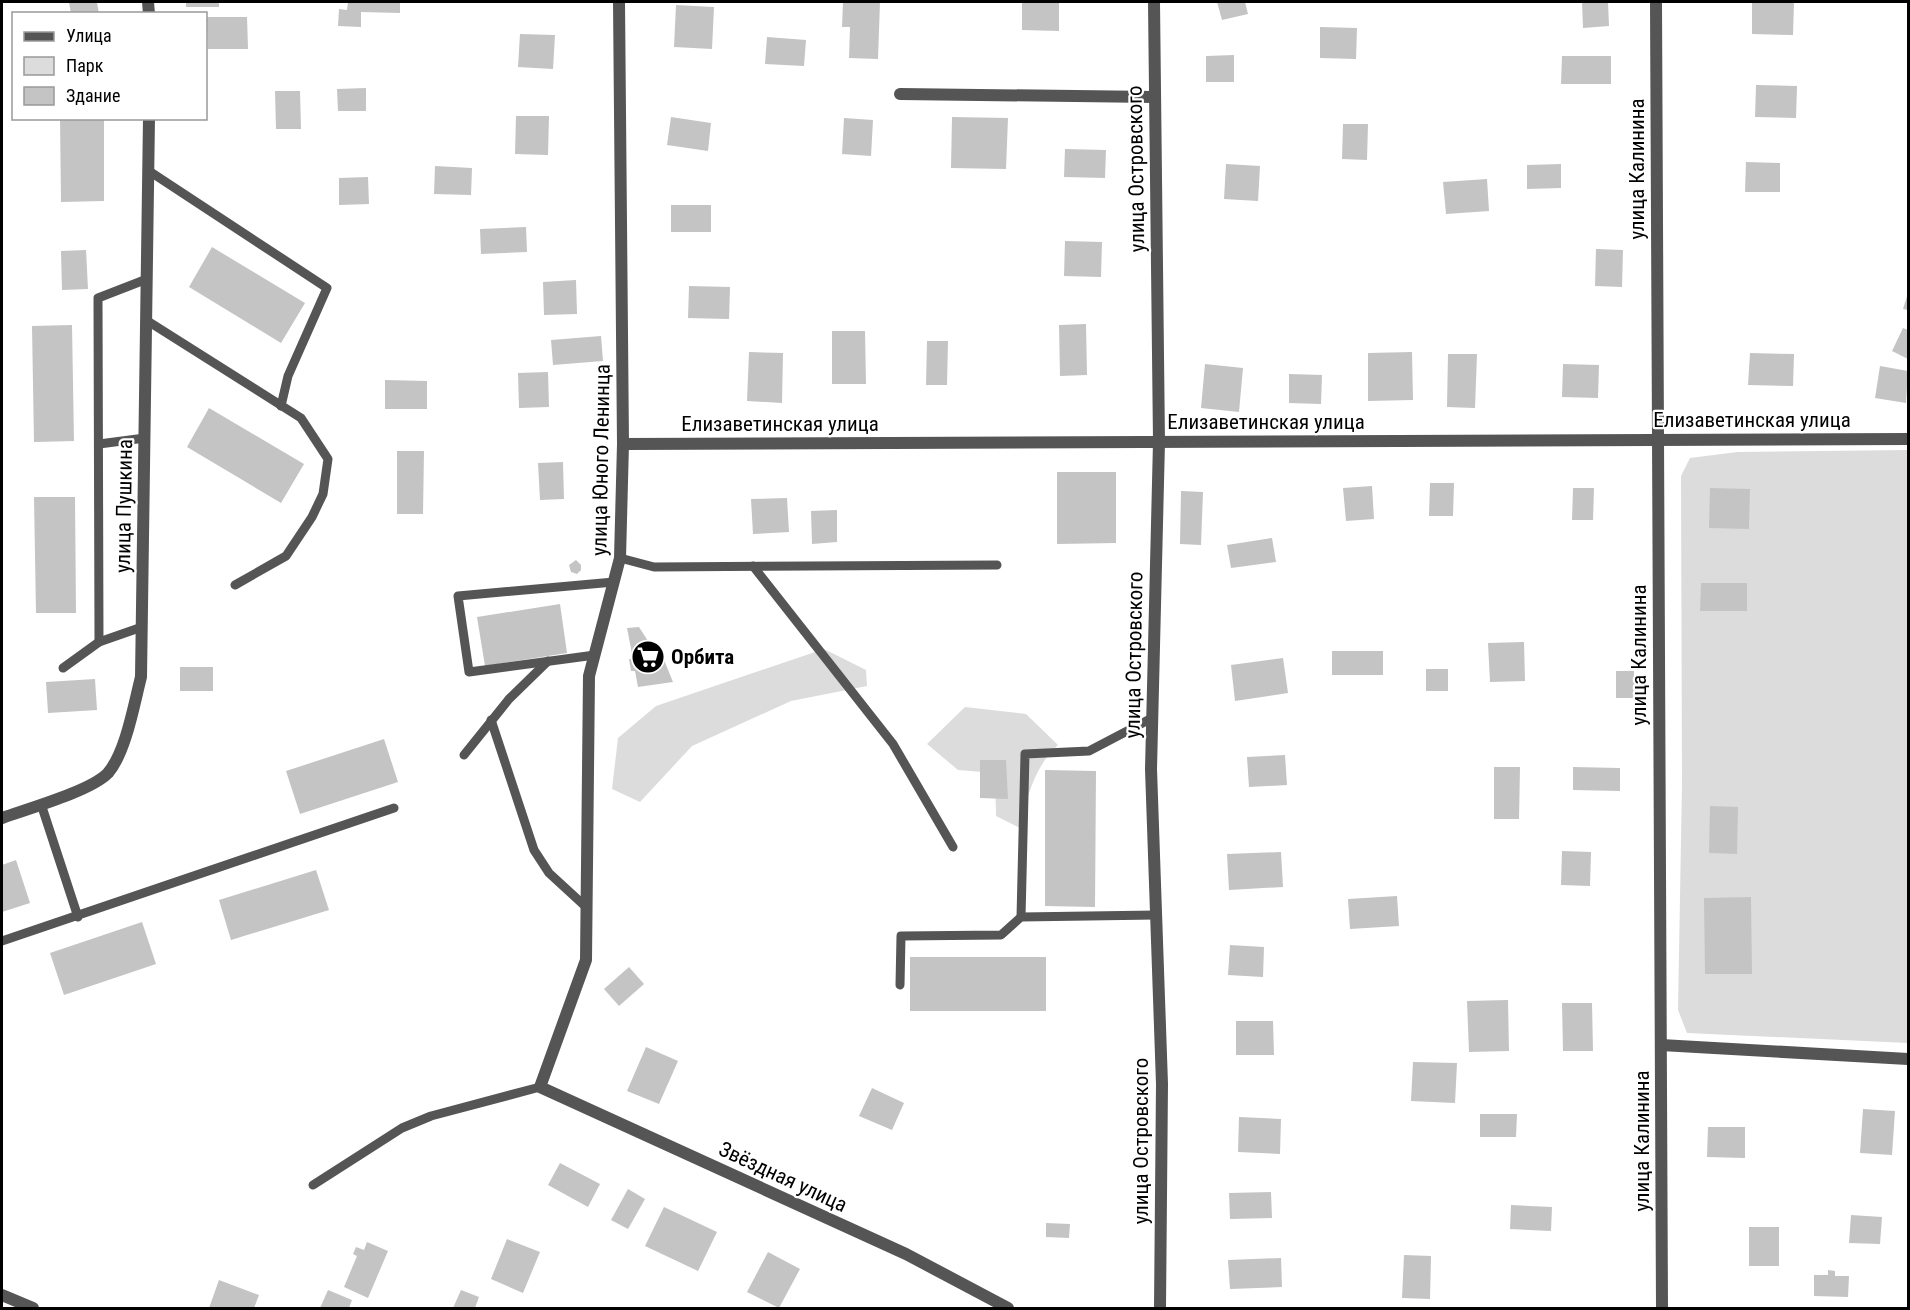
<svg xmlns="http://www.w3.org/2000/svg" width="1910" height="1310" font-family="'Roboto Condensed',sans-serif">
  <rect width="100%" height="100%" fill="#fff"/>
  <g fill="#dcdcdc">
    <path d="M1908,450V1043L1687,1033L1678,1010L1682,783L1681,476L1690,458L1737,452Z"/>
    <path d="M824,649L866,670L867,686L791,701L692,746L640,802L612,789L618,738L656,706Z"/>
    <path d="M965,707L1026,714L1058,745C1034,767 1027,797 1020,828L996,816L995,773L958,770L927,744Z"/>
  </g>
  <g fill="#c4c4c4">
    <path d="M69,2H97L99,14H71Z"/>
    <rect x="186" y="2" width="33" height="5"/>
    <path d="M348,2H400V13L361,12V27L338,26L339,9L347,10Z"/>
    <path d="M843,2H880L878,59L849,58L850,27H842Z"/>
    <path d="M1022,2H1059V31L1022,30Z"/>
    <path d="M1217,2H1245L1248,14L1222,20Z"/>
    <path d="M1582,2H1608L1609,26L1583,28Z"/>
    <path d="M1752,2H1794L1793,35L1752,34Z"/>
    <path d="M676,5L714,7L712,49L674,47Z"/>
    <path d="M207,17H247L248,49H208Z"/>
    <path d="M1320,27L1357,28L1356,59L1320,58Z"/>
    <path d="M520,34L555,35L553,69L518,67Z"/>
    <path d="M767,37L806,40L804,66L765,64Z"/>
    <path d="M1234,55V82H1206V56Z"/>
    <path d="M1562,56H1611V84H1561Z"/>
    <path d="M1756,85L1797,86L1796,118L1755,117Z"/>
    <path d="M366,88V111H338L337,89Z"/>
    <path d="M275,91H300L301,129H276Z"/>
    <path d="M516,116H549L548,155L515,154Z"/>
    <path d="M671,117L711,123L708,151L667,145Z"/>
    <path d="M952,117L1008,118L1006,169L951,168Z"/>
    <path d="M60,118H104V201L61,202Z"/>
    <path d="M844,118L873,120L871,156L842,154Z"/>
    <path d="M1343,124H1368L1367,160L1342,159Z"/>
    <path d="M1065,149L1106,150L1105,178L1064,177Z"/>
    <path d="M1746,162L1780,163V192H1745Z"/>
    <path d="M1226,164L1260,166L1258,201L1224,199Z"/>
    <path d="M1561,164V188L1527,189V165Z"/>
    <path d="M435,166L472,168L471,195L434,194Z"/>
    <path d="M368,177L369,204L339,205V178Z"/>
    <path d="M1487,179L1489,211L1446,214L1443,182Z"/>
    <rect x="671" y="205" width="40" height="27"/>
    <path d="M526,227L527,252L481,254L480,229Z"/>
    <path d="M1065,241L1102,242L1101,277L1064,276Z"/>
    <path d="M212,247L305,303L281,343L189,287Z"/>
    <path d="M1596,249L1623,250L1622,287L1595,286Z"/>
    <path d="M86,250L88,289L62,290L61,251Z"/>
    <path d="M576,280L577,314L544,315L543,282Z"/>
    <path d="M689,286L730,287L729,319L688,318Z"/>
    <path d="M1908,293V310L1903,309Z"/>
    <path d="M1086,324L1087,375L1060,376L1059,325Z"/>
    <path d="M72,325L74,441L34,442L32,326Z"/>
    <path d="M1903,328L1908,330V359L1892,351Z"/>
    <path d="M832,331H865L866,384H832Z"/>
    <path d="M601,336L603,361L553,365L551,340Z"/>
    <path d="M927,341H948L947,385H926Z"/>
    <path d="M749,352L783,353L782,403L747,401Z"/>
    <path d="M1412,352L1413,400L1368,401V353Z"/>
    <path d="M1750,353L1794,354L1793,386L1748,385Z"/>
    <path d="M1448,354H1477L1475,408L1447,407Z"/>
    <path d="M1205,364L1243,368L1239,412L1201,408Z"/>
    <path d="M1563,364L1599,365L1598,398L1562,397Z"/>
    <path d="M1880,366L1908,371L1906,403L1875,398Z"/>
    <path d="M548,372L549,407L519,408L518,373Z"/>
    <path d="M1289,374L1322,375L1321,404L1289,403Z"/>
    <path d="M385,380L427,381V409H385Z"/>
    <path d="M209,408L304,464L281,503L187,447Z"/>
    <path d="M397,451H424L423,514H397Z"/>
    <path d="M563,462L564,499L540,500L538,463Z"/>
    <path d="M1057,472H1116V543L1057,544Z"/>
    <path d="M1430,483H1454L1453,516H1429Z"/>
    <path d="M1372,486L1374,519L1346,521L1343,488Z"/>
    <path d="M1573,488H1594L1593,520H1572Z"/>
    <path d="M1710,488L1750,489L1749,529L1709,528Z"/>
    <path d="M1181,491L1203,492L1201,545L1180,544Z"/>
    <path d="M34,497H75L76,613H36Z"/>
    <path d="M787,498L789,532L753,534L751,499Z"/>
    <path d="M837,510V542L812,544L811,511Z"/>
    <path d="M1272,538L1276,562L1231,568L1227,545Z"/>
    <path d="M576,560L581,565V570L577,574L571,572L569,565Z"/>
    <path d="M1701,583H1747V611H1700Z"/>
    <path d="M560,604L567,653L485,666L477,617Z"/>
    <path d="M639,627L657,655H662L673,682L638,687L635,671H631L629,659H633L627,628Z"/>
    <path d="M1524,642L1525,681L1490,682L1488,643Z"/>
    <rect x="1332" y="651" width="51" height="24"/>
    <path d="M1283,658L1288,693L1235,701L1231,665Z"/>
    <rect x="180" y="667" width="33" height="24"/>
    <rect x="1426" y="669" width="22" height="22"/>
    <rect x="1616" y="671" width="18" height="27"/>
    <path d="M95,679L97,710L48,713L46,682Z"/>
    <path d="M384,739L398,782L300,814L286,771Z"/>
    <path d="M1285,755L1287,785L1249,787L1247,757Z"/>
    <path d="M980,760H1006L1008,799L980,798Z"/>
    <path d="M1494,767H1520L1519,819H1494Z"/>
    <path d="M1573,767L1620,768V791L1573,790Z"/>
    <path d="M1045,770L1096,771L1095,907L1045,906Z"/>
    <path d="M1710,806L1738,807L1737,854L1709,853Z"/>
    <path d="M1562,851L1591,852L1590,886L1561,885Z"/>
    <path d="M1281,852L1283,887L1229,890L1227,854Z"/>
    <path d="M16,860L30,903L2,912V865Z"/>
    <path d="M316,870L329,910L231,940L219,900Z"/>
    <path d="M1397,896L1399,926L1350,929L1348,899Z"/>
    <path d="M1751,897L1752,974H1705L1704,898Z"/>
    <path d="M142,922L156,964L64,995L50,953Z"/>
    <path d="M1230,945L1264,947L1263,977L1228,975Z"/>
    <rect x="910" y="957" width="136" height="54"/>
    <path d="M629,967L644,984L619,1006L604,989Z"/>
    <path d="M1508,1000L1509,1051L1469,1052L1467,1001Z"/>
    <path d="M1562,1003H1592L1593,1051H1563Z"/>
    <path d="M1236,1021H1273L1274,1055H1236Z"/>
    <path d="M646,1047L678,1061L659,1104L627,1091Z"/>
    <path d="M1413,1062L1457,1063L1455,1103L1411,1101Z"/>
    <path d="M872,1088L904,1103L892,1130L859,1116Z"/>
    <path d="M1863,1109L1895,1111L1892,1155L1860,1153Z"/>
    <path d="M1480,1114H1517L1516,1137H1480Z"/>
    <path d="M1239,1117L1281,1119L1280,1154L1238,1152Z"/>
    <path d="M1708,1127H1745V1158L1707,1157Z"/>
    <path d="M560,1163L600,1184L588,1207L548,1185Z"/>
    <path d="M628,1189L645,1199L628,1229L611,1220Z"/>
    <path d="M1271,1192L1272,1218L1230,1219L1229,1193Z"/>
    <path d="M1511,1205L1552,1207L1551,1231L1510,1229Z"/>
    <path d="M664,1207L717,1232L698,1271L645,1246Z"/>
    <path d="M1851,1215L1882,1217L1880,1244L1849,1243Z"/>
    <path d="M1046,1223L1070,1224L1069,1238L1046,1237Z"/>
    <rect x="1749" y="1227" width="30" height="39"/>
    <path d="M507,1239L540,1252L523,1293L491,1279Z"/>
    <path d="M367,1242L388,1251L368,1298L344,1287L357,1256L353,1254L356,1247L364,1250Z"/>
    <path d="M768,1252L800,1269L779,1308L747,1292Z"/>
    <path d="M1404,1255L1431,1256L1430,1299L1402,1298Z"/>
    <path d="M1281,1258L1282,1287L1230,1289L1228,1260Z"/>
    <path d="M1828,1270L1835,1271V1276H1849L1848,1297L1814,1296V1275H1828Z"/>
    <path d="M219,1280L259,1295L254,1308H209Z"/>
    <path d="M328,1290L352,1300L349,1308H320Z"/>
    <path d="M461,1290L479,1297L475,1308H453Z"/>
  </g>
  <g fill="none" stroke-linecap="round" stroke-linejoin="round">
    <g stroke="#555" stroke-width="9">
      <path d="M149,171L327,288L288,376L281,406"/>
      <path d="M146,320L301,418L328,459L323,494L312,517L286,556L235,585"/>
      <path d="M99,444L145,438"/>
      <path d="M620,558L654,567L997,565"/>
      <path d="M753,566L893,744L953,847"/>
      <path d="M99,642L98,298L147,279"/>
      <path d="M595,655L469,672L458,596L614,582"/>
      <path d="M63,668L99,642L142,627"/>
      <path d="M491,720L534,850L549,873L586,907"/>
      <path d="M464,755L509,699L548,661"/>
      <path d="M41,804L78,917"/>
      <path d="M1021,917L1025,754L1089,751L1152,718"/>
      <path d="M2,941L394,808"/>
      <path d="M900,985L901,936L1001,935L1021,917L1156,915"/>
      <path d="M313,1185L402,1128L431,1116L540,1087"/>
    </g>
    <g stroke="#555" stroke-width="12">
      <path d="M148,2L149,14"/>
      <path d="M619,2L623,444L620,558L589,676L586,960L540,1087L906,1254L1008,1308"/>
      <path d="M1154,2L1159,442L1151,769L1162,1084L1160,1308"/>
      <path d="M1656,2L1662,1308"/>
      <path d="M900,94L1154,97"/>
      <path d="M623,444L1908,439"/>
      <path d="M2,818C27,809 91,791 108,773C126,752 134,704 141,677L149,118"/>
      <path d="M1661,1045L1908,1059"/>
      <path d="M2,1295L33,1308"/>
    </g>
  </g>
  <defs>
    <symbol id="supermarket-disc" viewBox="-11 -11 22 22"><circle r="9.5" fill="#000" stroke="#fff"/><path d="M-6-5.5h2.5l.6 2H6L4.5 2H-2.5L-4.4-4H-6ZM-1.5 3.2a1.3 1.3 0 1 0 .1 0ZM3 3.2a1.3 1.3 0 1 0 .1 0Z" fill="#fff"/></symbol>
  </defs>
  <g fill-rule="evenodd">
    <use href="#supermarket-disc" x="629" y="638" width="38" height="38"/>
  </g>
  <g text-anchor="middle" stroke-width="4.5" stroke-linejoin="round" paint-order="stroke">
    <g font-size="21" fill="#000" stroke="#fff">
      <text transform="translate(1136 169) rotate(-91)" y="7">улица Островского</text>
      <text transform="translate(1637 169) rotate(-90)" y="7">улица Калинина</text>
      <text x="1752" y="427">Елизаветинская улица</text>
      <text x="1266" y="429">Елизаветинская улица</text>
      <text x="780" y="431">Елизаветинская улица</text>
      <text transform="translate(601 460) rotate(-89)" y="7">улица Юного Ленинца</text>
      <text transform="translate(124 506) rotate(-89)" y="7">улица Пушкина</text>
      <text transform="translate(1134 655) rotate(-89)" y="7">улица Островского</text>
      <text transform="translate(1639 655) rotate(-90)" y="7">улица Калинина</text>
      <text transform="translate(1141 1141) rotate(-90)" y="7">улица Островского</text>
      <text transform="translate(1642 1141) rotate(-90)" y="7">улица Калинина</text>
      <text transform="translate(783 1177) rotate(25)" y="7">Звёздная улица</text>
    </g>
    <g font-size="21" font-weight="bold" fill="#000" stroke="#fff" text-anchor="start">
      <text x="671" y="664">Орбита</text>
    </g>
  </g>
  <rect width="1910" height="1310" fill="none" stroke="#000000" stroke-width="6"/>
  <rect x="12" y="12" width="195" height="108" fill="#ffffff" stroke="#999999" stroke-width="1.5"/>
  <rect x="24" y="32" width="30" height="9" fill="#555555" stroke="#999999" stroke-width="1.5"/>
  <text x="66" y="42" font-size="18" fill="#000000">Улица</text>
  <rect x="24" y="57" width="30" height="18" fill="#dcdcdc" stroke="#999999" stroke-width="1.5"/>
  <text x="66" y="72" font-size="18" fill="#000000">Парк</text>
  <rect x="24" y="87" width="30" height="18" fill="#c4c4c4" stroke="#999999" stroke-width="1.5"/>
  <text x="66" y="102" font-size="18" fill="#000000">Здание</text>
</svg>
